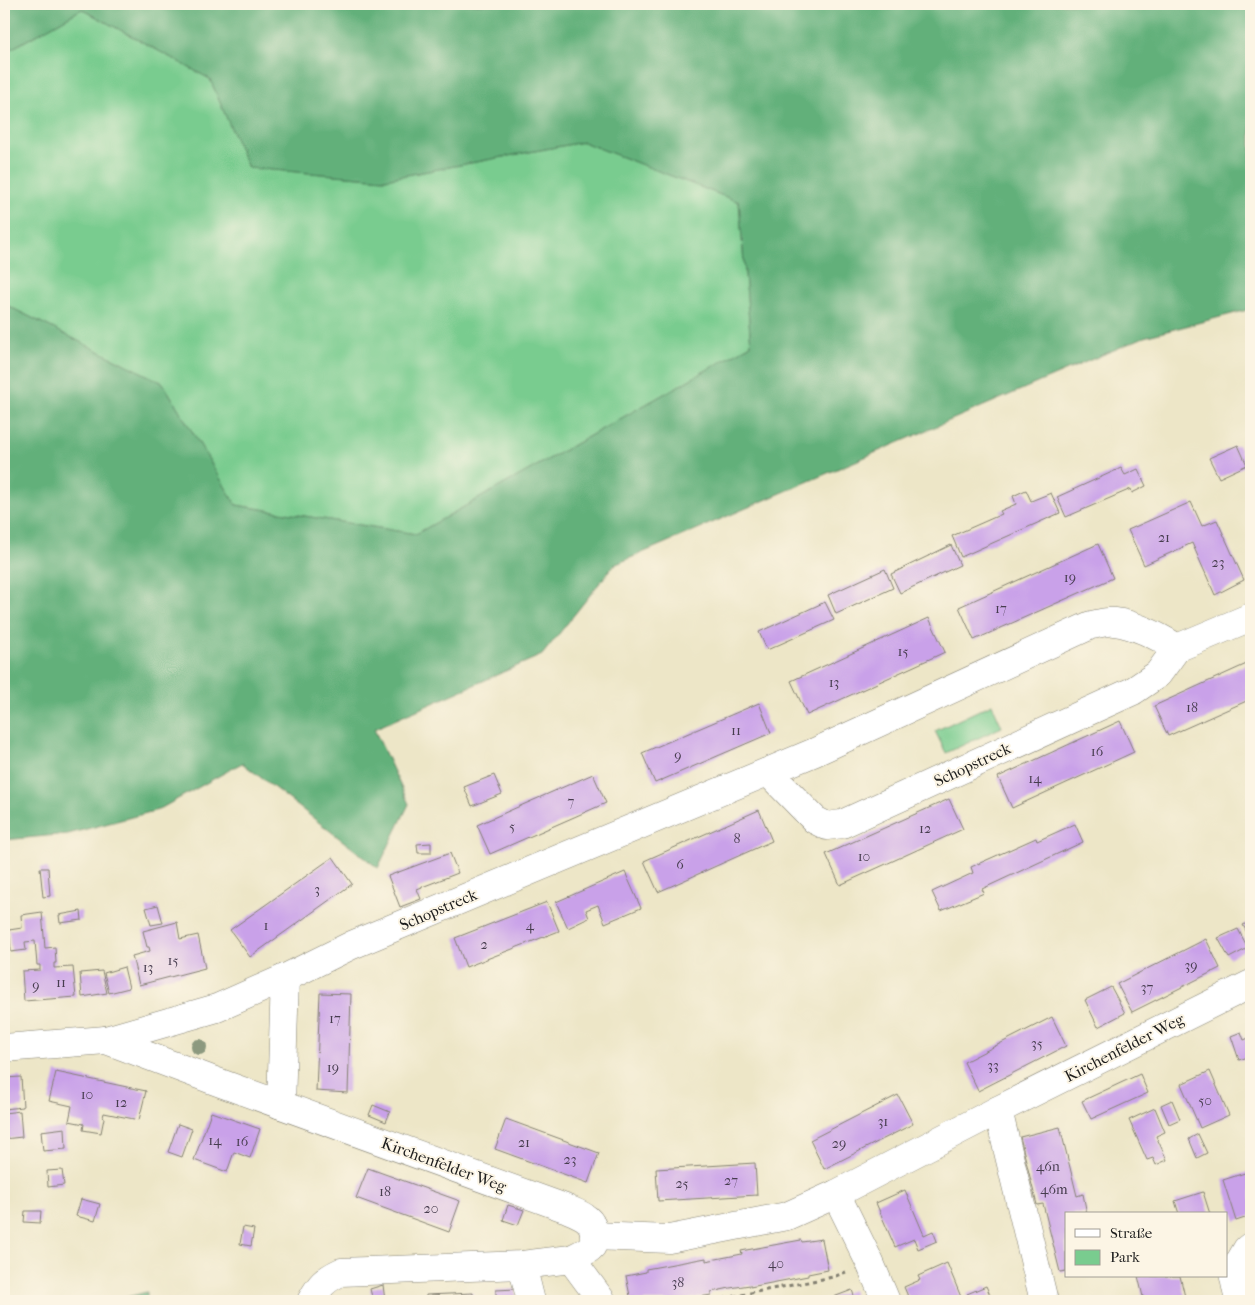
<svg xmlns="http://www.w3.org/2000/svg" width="1255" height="1305" font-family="'IM FELL French Canon',serif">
  <rect width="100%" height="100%" fill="#fcf5e5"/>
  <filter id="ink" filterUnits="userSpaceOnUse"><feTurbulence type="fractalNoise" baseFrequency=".02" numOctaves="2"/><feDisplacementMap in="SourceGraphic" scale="10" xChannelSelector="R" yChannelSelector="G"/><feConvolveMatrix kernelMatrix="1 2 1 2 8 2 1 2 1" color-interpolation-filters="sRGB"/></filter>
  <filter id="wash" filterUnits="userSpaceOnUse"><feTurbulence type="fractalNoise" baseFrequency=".0096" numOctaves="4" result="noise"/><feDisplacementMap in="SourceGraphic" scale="20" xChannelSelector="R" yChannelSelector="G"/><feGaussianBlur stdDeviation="1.12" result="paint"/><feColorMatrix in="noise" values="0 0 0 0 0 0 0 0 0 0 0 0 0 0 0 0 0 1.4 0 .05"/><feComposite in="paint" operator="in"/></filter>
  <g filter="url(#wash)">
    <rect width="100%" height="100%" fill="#ede6c7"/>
    <g fill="#79cc8f" stroke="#4a7456">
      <path d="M82,9L210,79L248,168L385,179L583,142L739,202L751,345L416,534L236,505L163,383L4,304V53Z"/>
      <path d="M992,704L1002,727L946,753L935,731Z"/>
    </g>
    <g fill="#62b07a" stroke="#3f664b">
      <path d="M4,4H1251V309L1144,337L614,565L542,655L374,729L409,804L378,868L242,763L158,810L68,834L4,840V304L163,383L236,505L416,534L751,345L739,202L583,142L385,179L248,168L210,79L82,9L4,53Z"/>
      <path d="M147,1292V1301H110Z"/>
    </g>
    <g id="blocks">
      <g fill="#c9a1e9">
        <path d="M1238,445L1247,465L1219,478L1209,458Z"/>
        <path d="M1121,468L1125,475L1138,469L1146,486L1132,493L1131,489L1066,517L1057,497Z"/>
        <path d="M1026,490L1031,501L1051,493L1060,513L961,557L952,536L1002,514L1000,511L1016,504L1013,496Z"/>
        <path d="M1191,502L1202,526L1217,520L1244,580L1215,595L1192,543L1144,565L1128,530Z"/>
        <path d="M1098,544L1113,578L974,640L959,607Z"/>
        <path d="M951,545L960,565L900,593L891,574Z"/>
        <path d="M885,569L893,588L836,614L828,595Z"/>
        <path d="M825,602L834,620L767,650L759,632Z"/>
        <path d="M929,618L945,652L807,715L791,681Z"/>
        <path d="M1251,662V699L1168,736L1154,706Z"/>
        <path d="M759,703L771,733L655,783L642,753Z"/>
        <path d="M1120,721L1134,752L1012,808L998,777Z"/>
        <path d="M593,774L606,803L490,854L477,825Z"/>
        <path d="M494,775L502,794L472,806L464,787Z"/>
        <path d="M949,799L963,829L840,885L826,854Z"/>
        <path d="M759,810L772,841L658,892L644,861Z"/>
        <path d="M1075,824L1083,842L982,889L984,893L941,911L932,892L973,873L971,867L1036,838L1037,841Z"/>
        <path d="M431,843V853H418L417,844Z"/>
        <path d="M450,853L458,873L417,889L421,899L400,907L388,876Z"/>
        <path d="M333,857L352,884L250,957L230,930Z"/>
        <path d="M40,868H48L50,896L43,897Z"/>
        <path d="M625,872L641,908L605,923L598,905L586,910L589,918L568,928L556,902Z"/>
        <path d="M547,902L559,931L466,967L455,938Z"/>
        <path d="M158,905L163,923L151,925L146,908Z"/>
        <path d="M81,911L82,920L60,923L59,915Z"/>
        <path d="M42,912L45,948L55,947L56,963H54V968L73,967L76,997L24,1001L22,971L40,970V965H37L35,941L25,942L26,950L11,952L9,930L22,928L21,915Z"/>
        <path d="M1251,921V940L1243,925Z"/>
        <path d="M177,922L180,939L198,935L205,968L139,985L132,956L150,951L149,947H147L143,931Z"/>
        <path d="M1238,929L1248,948L1229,958L1218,938Z"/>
        <path d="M1206,939L1220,968L1132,1012L1117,984Z"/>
        <path d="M124,967L129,988L109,993L104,973Z"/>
        <path d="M102,971L107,993L82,997L80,973Z"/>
        <path d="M1111,987L1125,1013L1098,1027L1085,1000Z"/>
        <path d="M320,993L351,994L348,1093L316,1091Z"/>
        <path d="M1052,1017L1066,1046L978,1091L964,1062Z"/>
        <path d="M1241,1032L1244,1040L1251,1037V1056L1239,1060L1231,1036Z"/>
        <path d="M1210,1071L1229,1115L1200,1128L1181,1084Z"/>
        <path d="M56,1072L146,1091L139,1120L104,1113L103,1117L104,1118L101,1133L83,1130L84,1124L69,1121L72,1106L49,1101Z"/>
        <path d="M1140,1074L1148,1093L1091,1119L1082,1101Z"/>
        <path d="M21,1077L23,1107L4,1109V1078Z"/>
        <path d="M898,1095L913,1124L824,1169L810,1140Z"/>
        <path d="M1172,1100L1180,1119L1169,1124L1161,1105Z"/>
        <path d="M373,1105L390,1112L386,1122L369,1115Z"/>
        <path d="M1155,1108L1165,1132L1156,1136L1167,1160L1156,1165L1153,1158L1147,1160L1129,1120Z"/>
        <path d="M20,1111L22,1137L4,1139V1113Z"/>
        <path d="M211,1112L260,1129L250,1158L234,1152L227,1172L194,1160Z"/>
        <path d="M506,1119L599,1153L588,1183L495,1149Z"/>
        <path d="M178,1124L192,1129L182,1157L168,1152Z"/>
        <path d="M1060,1127L1077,1196L1083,1194L1087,1214H1066V1271L1060,1272L1043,1204L1037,1205L1020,1137Z"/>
        <path d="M65,1128L66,1149L43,1151L41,1131Z"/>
        <path d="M1198,1134L1207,1153L1197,1158L1189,1139Z"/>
        <path d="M755,1163L757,1195L658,1201L656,1169Z"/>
        <path d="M368,1168L460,1201L449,1232L356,1198Z"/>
        <path d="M62,1170L64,1185L48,1187L47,1171Z"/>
        <path d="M1251,1171V1216L1236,1221L1223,1180Z"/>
        <path d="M905,1190L924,1235L933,1231L937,1241L918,1249L914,1239L895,1247L876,1203Z"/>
        <path d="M1203,1192L1210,1214H1179L1175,1201Z"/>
        <path d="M81,1199L100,1204L95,1221L76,1216Z"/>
        <path d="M508,1205L524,1210L518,1225L503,1220Z"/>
        <path d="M25,1211H41L40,1223L24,1222Z"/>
        <path d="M243,1227L254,1229L251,1246L240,1244Z"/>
        <path d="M822,1239L828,1270L808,1274V1276L750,1287V1285L730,1288L711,1292V1295L678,1301H631L626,1276L646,1272V1269L706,1258V1261L742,1254L741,1251L801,1240L802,1242Z"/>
        <path d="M947,1263L961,1297L952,1301H910L904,1287L920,1280L918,1276Z"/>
        <path d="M1138,1276H1180L1186,1301H1144Z"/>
        <path d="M383,1285L385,1301H373L370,1289Z"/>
        <path d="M986,1286L991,1297L980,1301H970L967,1294Z"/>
        <path d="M516,1289V1301H496V1290Z"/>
        <path d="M852,1290L856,1301H832L831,1298Z"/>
        <path d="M473,1293V1301H426V1295Z"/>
      </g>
    </g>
  </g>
  <g filter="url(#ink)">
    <use href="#blocks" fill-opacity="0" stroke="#848172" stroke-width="1"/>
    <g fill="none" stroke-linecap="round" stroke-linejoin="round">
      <defs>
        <g id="minor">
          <path d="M768,772L815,820L827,826L842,824L1133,691L1158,674L1177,648L1251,617"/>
          <path d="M106,1040L217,1008L285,978L352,945L815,752L1091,625C1098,624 1107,621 1115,622C1137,625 1158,636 1177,648"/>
          <path d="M4,1048L106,1040L215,1081L565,1208C572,1211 581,1214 587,1219C594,1225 597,1238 592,1246C587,1252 577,1256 571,1259L602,1301"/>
          <path d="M281,1105L285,978"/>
          <path d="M998,1110L1044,1301"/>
          <path d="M836,1194L870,1263L886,1301"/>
          <path d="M594,1236L669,1239L787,1216L836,1194L998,1110L1251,984"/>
          <path d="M522,1265L531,1301"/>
          <path d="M311,1301C320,1285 324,1280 341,1272L522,1265L571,1259"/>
          <path d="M1239,1301L1233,1273L1247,1249L1251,1246"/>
        </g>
      </defs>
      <use href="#minor" stroke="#848172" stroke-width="29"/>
      <path stroke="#848172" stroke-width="3" stroke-dasharray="4 4" stroke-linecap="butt" d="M710,1301L833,1277L846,1272"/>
      <use href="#minor" stroke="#fff" stroke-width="28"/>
    </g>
    <circle fill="#8c997f" cx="199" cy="1047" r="8"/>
  </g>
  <g text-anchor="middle" stroke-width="4" stroke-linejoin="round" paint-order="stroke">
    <g font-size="14" fill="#473d4f">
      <text x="1164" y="542">21</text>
      <text x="1218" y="567">23</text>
      <text x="1070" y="582">19</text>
      <text x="1001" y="613">17</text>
      <text x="903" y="656">15</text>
      <text x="834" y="687">13</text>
      <text x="1192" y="712">18</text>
      <text x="736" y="735">11</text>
      <text x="1097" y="756">16</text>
      <text x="678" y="760">9</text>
      <text x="1035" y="783">14</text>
      <text x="571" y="806">7</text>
      <text x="512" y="831">5</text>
      <text x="925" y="833">12</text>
      <text x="737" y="843">8</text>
      <text x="864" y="861">10</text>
      <text x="680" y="869">6</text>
      <text x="317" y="894">3</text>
      <text x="266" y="930">1</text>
      <text x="530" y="930">4</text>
      <text x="484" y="949">2</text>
      <text x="173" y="965">15</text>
      <text x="1191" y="970">39</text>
      <text x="148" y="972">13</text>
      <text x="61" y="987">11</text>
      <text x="36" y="990">9</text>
      <text x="1147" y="992">37</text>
      <text x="335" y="1023">17</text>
      <text x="1037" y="1048">35</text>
      <text x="993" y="1070">33</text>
      <text x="333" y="1072">19</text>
      <text x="87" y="1099">10</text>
      <text x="1205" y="1105">50</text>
      <text x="121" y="1107">12</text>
      <text x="883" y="1126">31</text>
      <text x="215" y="1145">14</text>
      <text x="242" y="1146">16</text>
      <text x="524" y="1147">21</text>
      <text x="839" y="1148">29</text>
      <text x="570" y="1164">23</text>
      <text x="1048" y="1171">46n</text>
      <text x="731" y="1185">27</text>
      <text x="682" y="1188">25</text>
      <text x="1054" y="1194">46m</text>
      <text x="385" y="1196">18</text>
      <text x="431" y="1213">20</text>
      <text x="776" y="1268">40</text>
      <text x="678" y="1287">38</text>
    </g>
    <g font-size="16" fill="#1c1c1c" stroke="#fcf5e5">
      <text transform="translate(972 764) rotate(-25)" y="6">Schopstreck</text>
      <text transform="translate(438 909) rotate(-23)" y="6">Schopstreck</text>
      <text transform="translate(1124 1047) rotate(-27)" y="6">Kirchenfelder Weg</text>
      <text transform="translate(444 1164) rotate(20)" y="6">Kirchenfelder Weg</text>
    </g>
  </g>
  <rect width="1255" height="1305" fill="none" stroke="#fcf5e5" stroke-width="20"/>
  <rect x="1065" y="1212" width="162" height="65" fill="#fcf5e5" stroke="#a29e95"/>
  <rect x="1075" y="1229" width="25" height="8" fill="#ffffff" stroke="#a29e95"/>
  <text x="1110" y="1238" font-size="15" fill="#1c1c1c">Straße</text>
  <rect x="1075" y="1250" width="25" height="15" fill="#79cc8f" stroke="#a29e95"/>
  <text x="1110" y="1262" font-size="15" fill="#1c1c1c">Park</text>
</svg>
